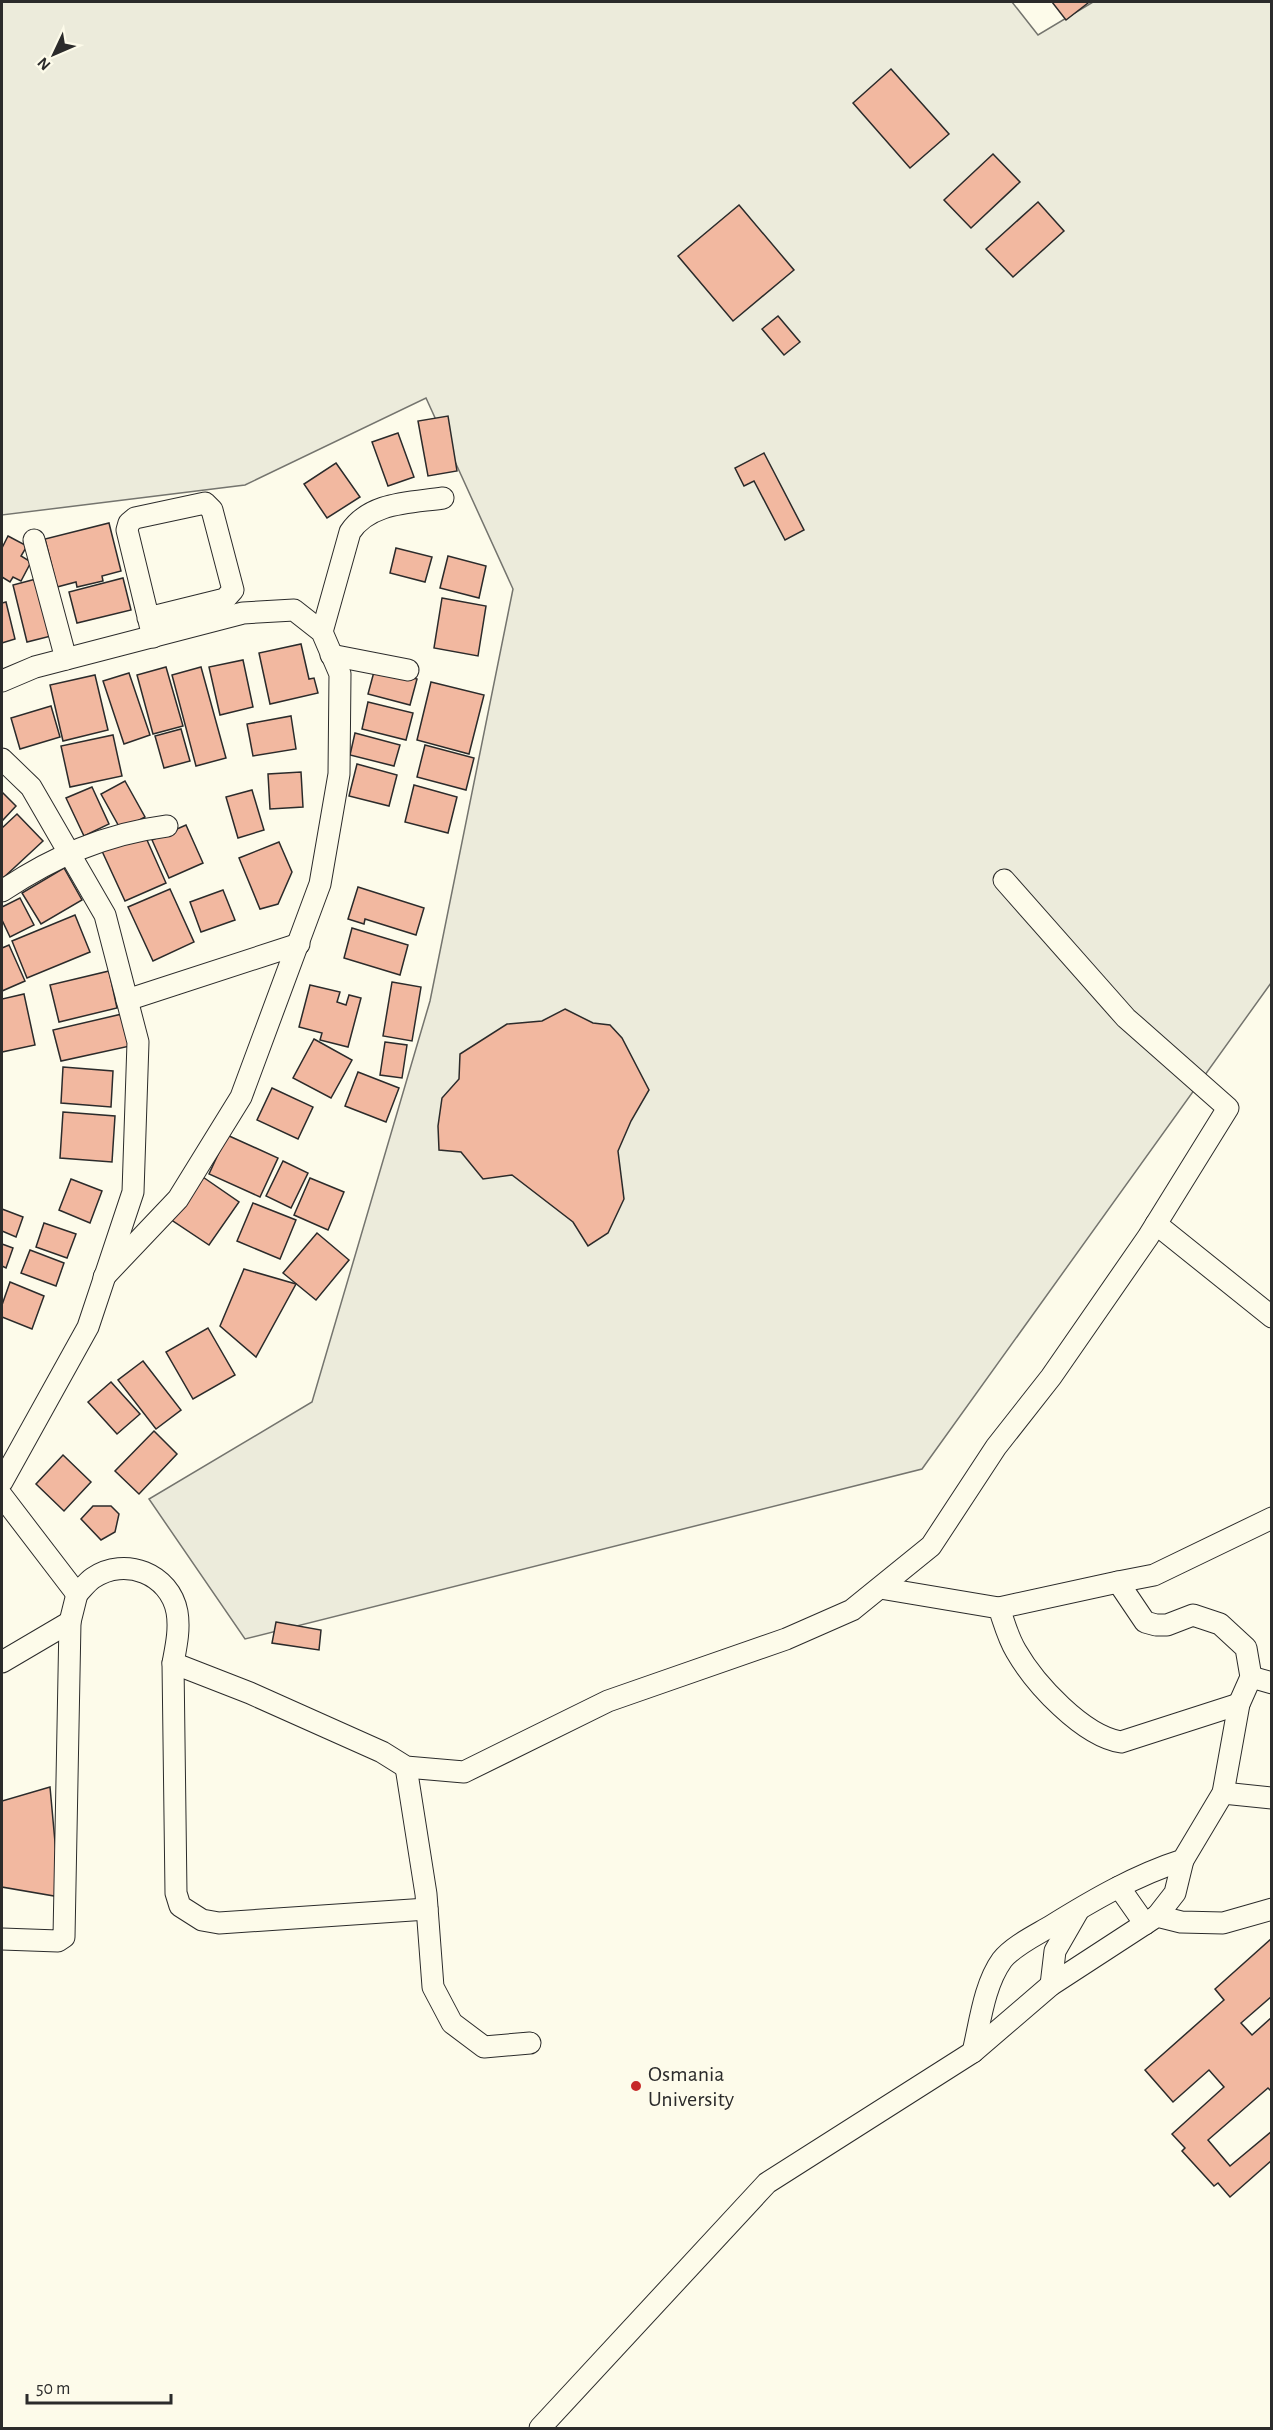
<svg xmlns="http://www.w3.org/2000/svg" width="1273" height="2430" font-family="'Alegreya Sans',sans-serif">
  <rect width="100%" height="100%" fill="#fdfbea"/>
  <path fill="#ecebdb" stroke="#74746e" stroke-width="1.5" d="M2,2H1012L1038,35L1093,2H1271V983L922,1469L245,1639L149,1499L312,1402L430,1001L513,589L426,398L245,485L2,515Z"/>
  <g fill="#f2b8a0" stroke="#2b2b2b" stroke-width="1.5">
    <path d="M1052,2H1087L1088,3L1066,20Z"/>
    <path d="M891,69L949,134L910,168L853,103Z"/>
    <path d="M993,154L1020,182L971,228L944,200Z"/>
    <path d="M1038,202L1064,231L1013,277L986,249Z"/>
    <path d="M739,205L794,270L733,321L678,256Z"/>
    <path d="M778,316L800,342L784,355L762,329Z"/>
    <path d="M448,416L457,471L428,476L418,421Z"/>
    <path d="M398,433L414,477L388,486L372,442Z"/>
    <path d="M764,453L804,530L785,540L754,481L744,486L735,468Z"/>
    <path d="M336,463L360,497L327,518L304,484Z"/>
    <path d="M109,523L121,571L102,576L103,581L77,587L76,582L57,587L45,539Z"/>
    <path d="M8,536L27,546L21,556L31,562L21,581L13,577L10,582L2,577V548Z"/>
    <path d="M396,548L432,557L425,582L390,573Z"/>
    <path d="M448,556L486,566L479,598L440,588Z"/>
    <path d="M123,578L131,610L77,623L69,592Z"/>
    <path d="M36,579L51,636L27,642L13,585Z"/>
    <path d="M442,598L486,606L478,656L434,648Z"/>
    <path d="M6,602L15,639L2,643V603Z"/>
    <path d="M301,644L309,679L314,678L318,693L270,704L259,653Z"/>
    <path d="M243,660L253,707L220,715L209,667Z"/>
    <path d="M166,667L183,726L153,734L137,675Z"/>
    <path d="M201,667L226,758L196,766L172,675Z"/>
    <path d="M375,668L417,679L410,705L368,694Z"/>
    <path d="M129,673L150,735L124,744L103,681Z"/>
    <path d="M95,675L108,730L63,741L50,685Z"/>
    <path d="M431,682L484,695L469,754L417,740Z"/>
    <path d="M368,702L413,713L406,740L362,729Z"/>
    <path d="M51,706L60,737L20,749L11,718Z"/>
    <path d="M291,716L296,749L253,756L247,724Z"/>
    <path d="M181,729L190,761L164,768L155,736Z"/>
    <path d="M355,733L400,745L394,766L350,755Z"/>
    <path d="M113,735L122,776L70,787L61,746Z"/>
    <path d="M425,745L474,758L466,790L417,777Z"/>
    <path d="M357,764L397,775L389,806L349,796Z"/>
    <path d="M301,772L303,807L270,809L268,774Z"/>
    <path d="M125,781L145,817L121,830L101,794Z"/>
    <path d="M414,785L457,797L448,833L405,822Z"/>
    <path d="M92,787L109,824L84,836L66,798Z"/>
    <path d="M252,790L264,830L238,838L226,797Z"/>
    <path d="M2,792L16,806L2,821Z"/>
    <path d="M17,814L43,841L2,879V828Z"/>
    <path d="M186,825L203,863L169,878L152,840Z"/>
    <path d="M143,831L166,883L125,901L101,849Z"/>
    <path d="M279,842L292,872L278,904L260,909L239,858Z"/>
    <path d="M64,868L82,900L41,924L22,893Z"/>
    <path d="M358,887L424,908L416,935L365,919L364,924L348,919Z"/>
    <path d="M170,889L194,942L153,961L128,907Z"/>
    <path d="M223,890L235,920L201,932L190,902Z"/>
    <path d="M20,898L34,925L10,937L2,920V907Z"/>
    <path d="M75,915L90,952L27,978L12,941Z"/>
    <path d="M352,928L408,945L400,975L344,958Z"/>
    <path d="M9,945L25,981L2,991V948Z"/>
    <path d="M109,971L117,1008L59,1022L50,985Z"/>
    <path d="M392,982L421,987L412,1041L383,1036Z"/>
    <path d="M310,985L340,992L337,1002L346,1005L349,995L361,998L348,1047L320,1040L322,1033L299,1027Z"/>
    <path d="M24,994L35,1045L2,1052V999Z"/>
    <path d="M565,1009L593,1023L610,1025L622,1038L649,1090L631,1121L618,1151L624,1199L608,1233L588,1246L573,1222L512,1175L483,1179L461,1152L439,1150L438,1126L442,1098L459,1079L460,1054L507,1024L542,1021Z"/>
    <path d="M122,1014L130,1046L61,1061L53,1030Z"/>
    <path d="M314,1039L352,1060L331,1098L293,1078Z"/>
    <path d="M385,1042L407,1045L402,1078L380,1075Z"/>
    <path d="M63,1067L113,1071L111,1107L61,1103Z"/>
    <path d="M358,1072L399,1088L386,1122L345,1106Z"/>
    <path d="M272,1088L313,1107L298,1139L257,1120Z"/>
    <path d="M63,1112L115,1116L112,1162L60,1158Z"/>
    <path d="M227,1135L278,1158L260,1197L209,1174Z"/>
    <path d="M283,1161L308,1173L291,1208L266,1196Z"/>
    <path d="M200,1175L239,1202L209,1245L170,1219Z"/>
    <path d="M310,1178L344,1192L328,1230L294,1215Z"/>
    <path d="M71,1179L102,1191L90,1223L59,1210Z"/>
    <path d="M253,1203L296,1220L280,1259L237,1241Z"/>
    <path d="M2,1209L23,1217L16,1237L2,1231Z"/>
    <path d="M44,1223L76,1234L67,1258L36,1247Z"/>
    <path d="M317,1233L349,1260L316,1300L283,1273Z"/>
    <path d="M2,1244L13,1248L6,1268L2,1266Z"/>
    <path d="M30,1250L64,1263L56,1286L21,1273Z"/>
    <path d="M244,1269L296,1284L256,1357L220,1326Z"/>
    <path d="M10,1282L44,1296L32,1329L2,1317V1305Z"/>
    <path d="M208,1328L235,1375L193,1399L166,1352Z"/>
    <path d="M143,1361L181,1410L156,1429L118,1380Z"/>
    <path d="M111,1382L140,1414L117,1434L88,1402Z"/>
    <path d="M154,1431L177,1454L139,1494L115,1471Z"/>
    <path d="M63,1455L91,1482L64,1511L36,1484Z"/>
    <path d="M93,1506H111L119,1514L115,1532L101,1540L81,1519Z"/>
    <path d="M276,1622L321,1630L319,1650L272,1643Z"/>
    <path d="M50,1787L60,1897L2,1887V1801Z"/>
    <path d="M1272,1938V1996L1241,2023L1252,2035L1272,2017V2092L1268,2088L1208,2140L1230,2166L1272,2131V2160L1230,2197L1218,2183L1214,2186L1182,2151L1185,2148L1172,2134L1224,2087L1209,2070L1173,2102L1145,2070L1224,2000L1215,1989Z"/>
  </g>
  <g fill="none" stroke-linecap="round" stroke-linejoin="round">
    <defs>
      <g id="minor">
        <path d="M34,540L66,659"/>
        <path d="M148,618L225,599L233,590L212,510L205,503L135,518L129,523L127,530L153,637"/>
        <path d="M322,632L350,532C370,502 409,503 443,498"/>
        <path d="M331,655L408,670"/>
        <path d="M2,681L35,667L243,613L294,610L322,632L340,674L339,774L320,884L241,1097L178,1199L104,1277"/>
        <path d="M2,759L31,787L105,915L138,1042L133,1192L88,1327L2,1482"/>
        <path d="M2,891C53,857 105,834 167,826"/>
        <path d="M127,1000L299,944"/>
        <path d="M1156,1224L1272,1317"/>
        <path d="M2,1496L77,1594C82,1589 87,1582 93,1578C125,1556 170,1574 177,1612C180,1629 176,1647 173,1663L250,1693L382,1752L406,1767L464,1772L608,1701L786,1639L852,1610L931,1546L996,1447L1051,1377L1148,1237L1228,1108L1126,1018L1004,880"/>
        <path d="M880,1588L999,1608C1004,1622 1008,1638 1016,1651C1035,1684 1083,1736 1121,1742L1239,1704"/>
        <path d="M999,1608L1118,1582"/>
        <path d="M2,1662L70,1622"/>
        <path d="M173,1663L176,1893L180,1906L202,1920L219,1923L427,1909"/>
        <path d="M1251,1677L1272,1683"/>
        <path d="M406,1767L426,1894L433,1987L452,2023L484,2047L530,2043"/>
        <path d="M1223,1793L1272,1798"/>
        <path d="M1119,1887L1145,1924"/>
        <path d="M1157,1916L1175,1893L1183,1860"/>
        <path d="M2,1939L58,1941L64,1937L70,1622L77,1594"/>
        <path d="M1051,1985L1055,1951L1078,1911"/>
        <path d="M973,2052C980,2023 984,1985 1002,1960C1013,1946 1036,1935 1051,1926C1093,1900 1136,1875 1183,1860L1223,1793L1239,1704L1251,1677L1246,1648L1220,1624L1193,1615L1167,1625H1156L1145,1622L1118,1582L1154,1575L1272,1518"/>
        <path d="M540,2428L767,2183L973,2052L1051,1985L1157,1916L1181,1922L1223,1923L1272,1909"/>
      </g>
    </defs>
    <use href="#minor" stroke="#2b2b2b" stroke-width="23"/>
    <use href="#minor" stroke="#fdfbea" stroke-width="21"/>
  </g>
  <circle fill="#c62828" stroke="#fdfbea" stroke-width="2" cx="636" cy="2086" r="6"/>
  <g text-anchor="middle" stroke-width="4.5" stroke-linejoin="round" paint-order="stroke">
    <g font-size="22" fill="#2b2b2b" stroke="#fdfbea" text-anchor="start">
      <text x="648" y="2081">Osmania<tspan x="648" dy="25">University</tspan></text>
    </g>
  </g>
  <rect width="1273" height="2430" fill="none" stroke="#2b2b2b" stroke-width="6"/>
  <g transform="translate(54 54) rotate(226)" stroke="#fdfbea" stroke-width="4.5" paint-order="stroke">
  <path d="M0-4.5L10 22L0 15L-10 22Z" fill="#2b2b2b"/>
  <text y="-9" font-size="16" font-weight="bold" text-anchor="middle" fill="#2b2b2b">N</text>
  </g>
  <path d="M27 2394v9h144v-9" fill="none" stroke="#2b2b2b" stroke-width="3"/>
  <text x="36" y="2394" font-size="18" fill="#2b2b2b" stroke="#fdfbea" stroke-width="4.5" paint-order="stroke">50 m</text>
</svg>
